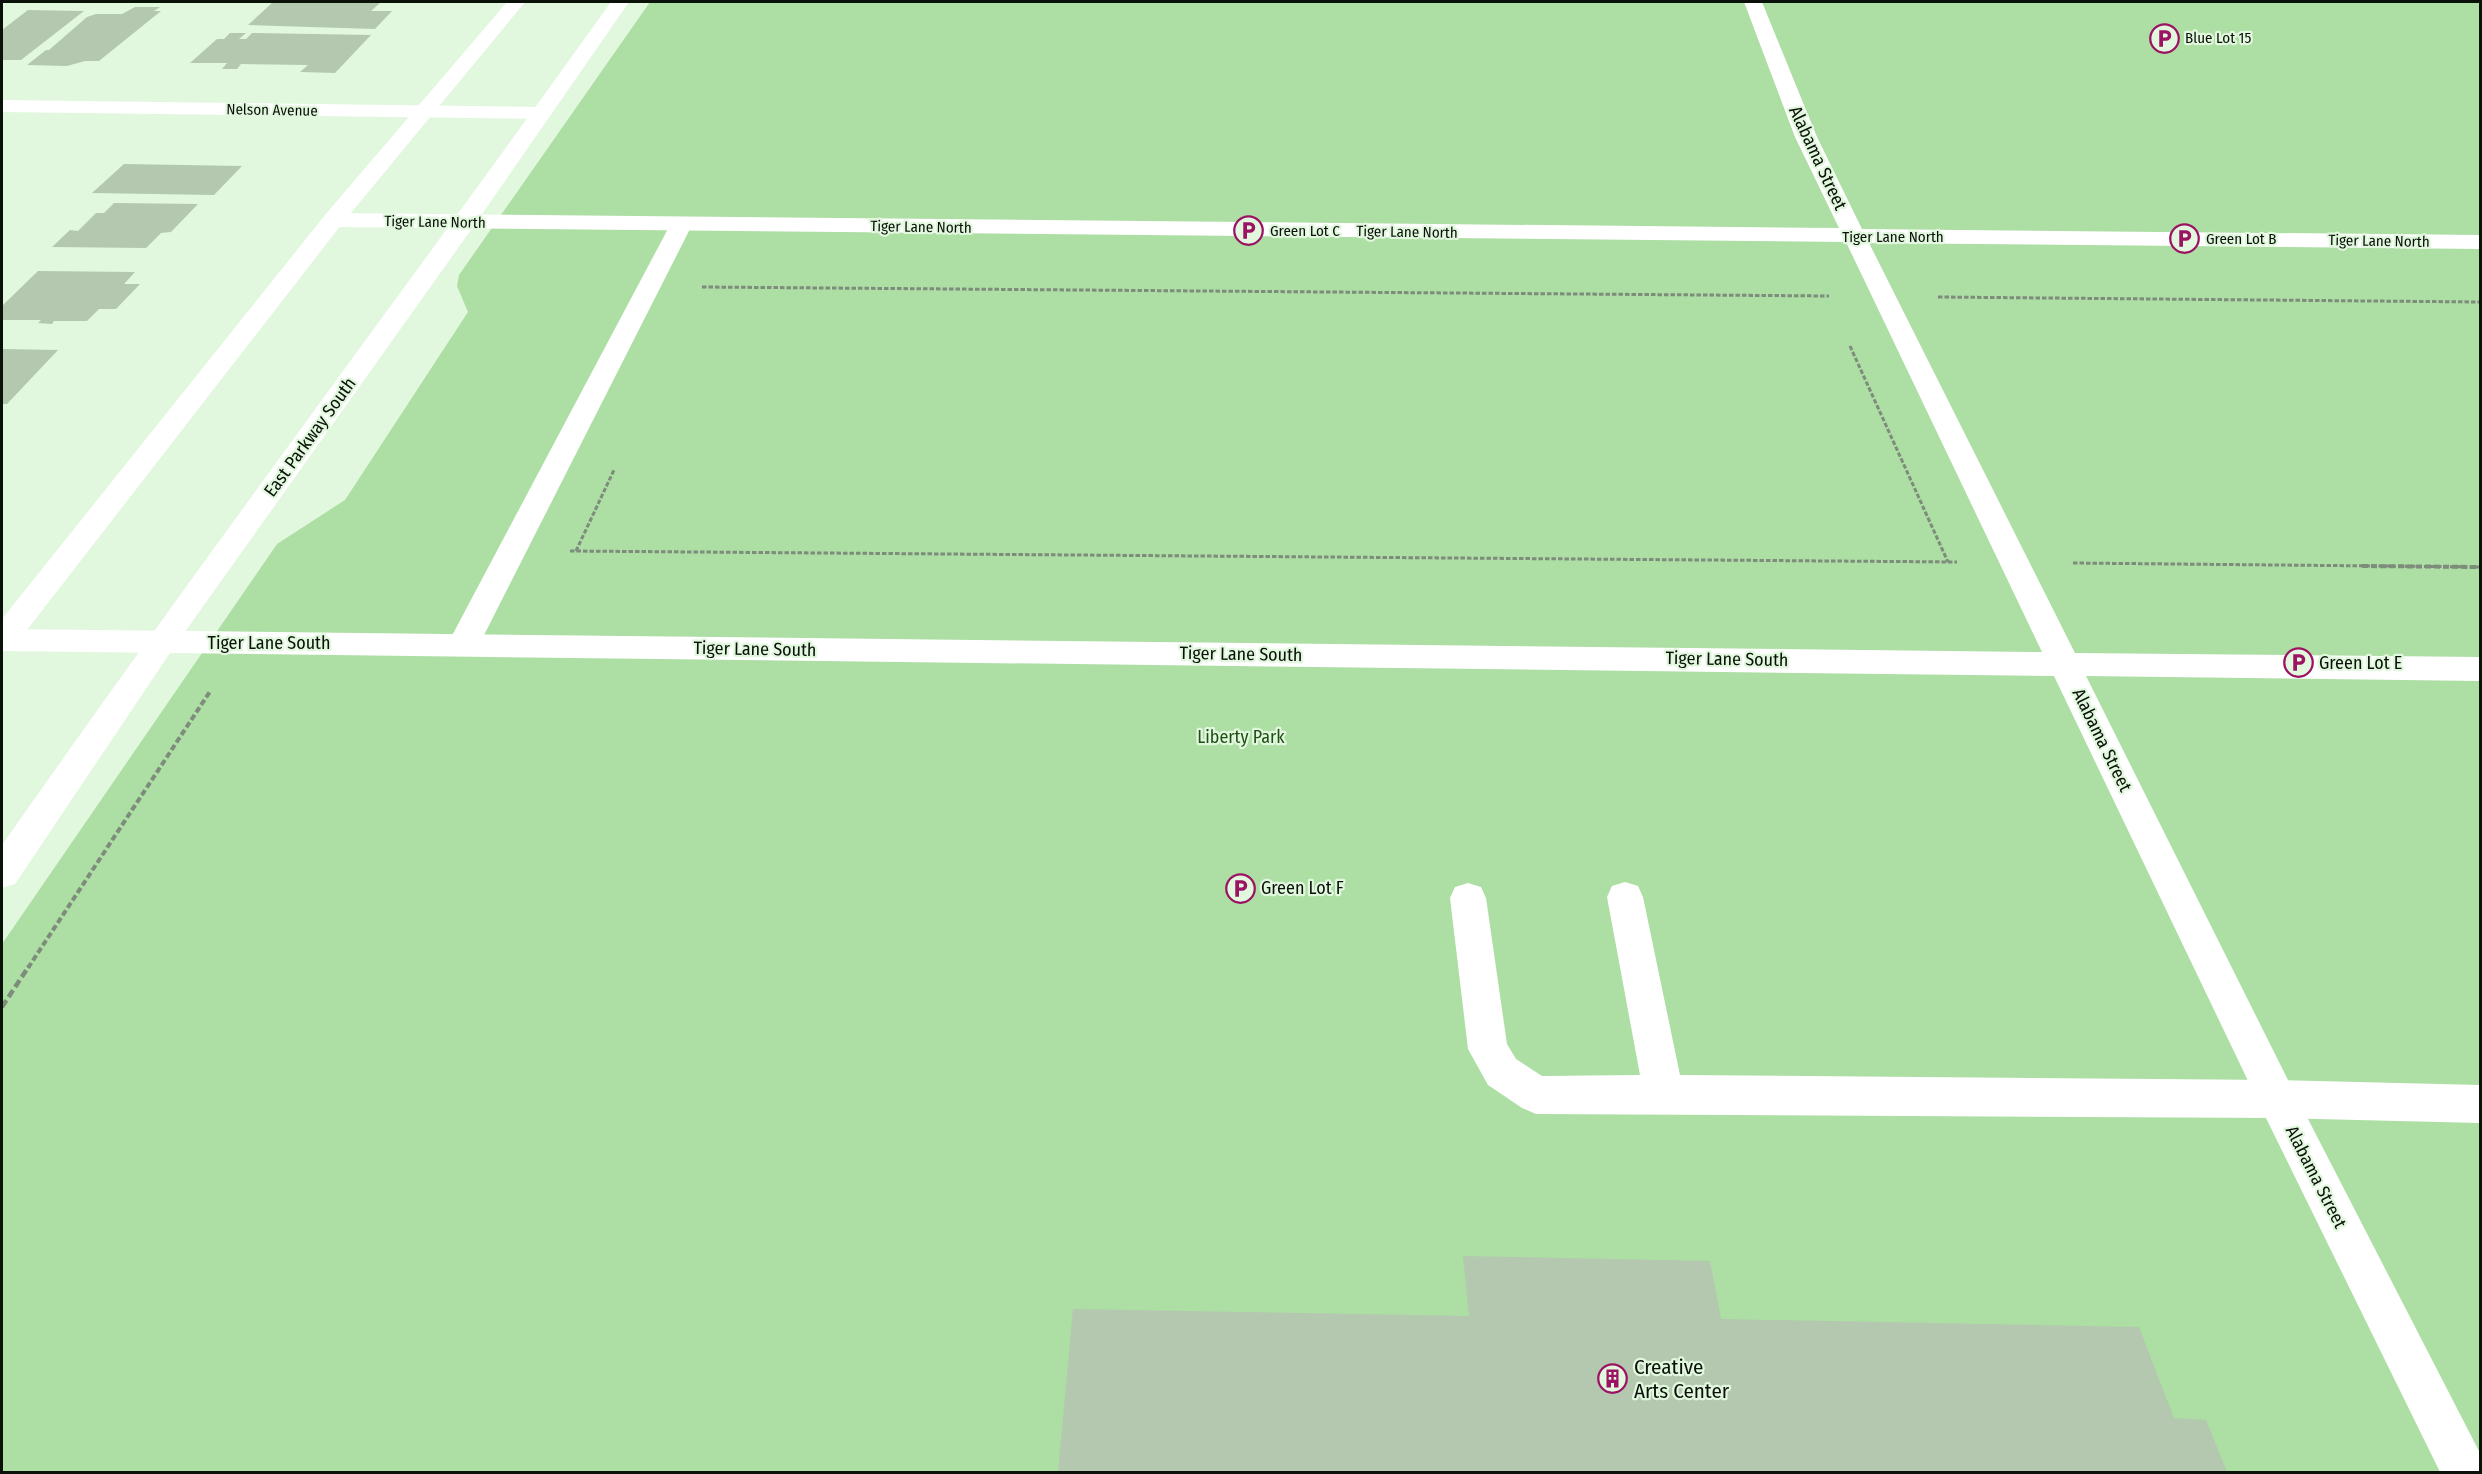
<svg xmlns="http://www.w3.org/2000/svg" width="2482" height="1474" font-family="'Fira Sans Condensed',sans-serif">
  <rect width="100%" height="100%" fill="#e2f8de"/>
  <path fill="#addea4" d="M650,2H2480V1472H2V944L277,544L345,500L468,312L457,286L459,275Z"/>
  <g fill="#b3c8af">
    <path d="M273,2H381L371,11H392L375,29L248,25Z"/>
    <path d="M135,7H160L154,11H161L99,61H85L67,66L27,65L46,50H49L87,17L96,14H122Z"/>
    <path d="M28,10L84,11L21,60H2V30Z"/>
    <path d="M230,33H246L239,39H246L252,33L371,35L335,73L300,72L308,65L241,64L237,69H222L227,63H190L217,39H224Z"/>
    <path d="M124,164L242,166L214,195L92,193Z"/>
    <path d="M114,203L198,204L171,232L161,233L146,248L52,247L70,230L78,231L96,213H104Z"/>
    <path d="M38,271L135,272L124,284H140L116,309H99L87,321H54L52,324L38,323L41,320H2V306Z"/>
    <path d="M2,349L58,350L7,404H2Z"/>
    <path d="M1463,1256L1710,1261L1721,1319L2139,1327L2174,1418L2206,1420L2227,1472H1058L1073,1309L1469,1316Z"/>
  </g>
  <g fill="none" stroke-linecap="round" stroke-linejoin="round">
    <g stroke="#7d8c7b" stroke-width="3" stroke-dasharray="4.5 2" stroke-linecap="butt">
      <path d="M702,287L1829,296"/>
      <path d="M1938,297L2480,302"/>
      <path d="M1850,346L1948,562"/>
      <path d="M570,551L1957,562"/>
      <path d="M576,551L614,470"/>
      <path d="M2073,563L2480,567"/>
    </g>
    <g stroke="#7d8c7b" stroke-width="4" stroke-dasharray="6 3" stroke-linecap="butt">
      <path d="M2362,566L2480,567"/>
      <path d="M28,968L211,690"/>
    </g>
    <path stroke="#7d8c7b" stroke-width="4.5" stroke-dasharray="8 4" stroke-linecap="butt" d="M2,1007L29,966"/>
    <g fill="#fff" fill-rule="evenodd">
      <path d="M681,218L689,220L692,225L479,645L474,653L463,656L452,653L447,645L670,225L673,220Z"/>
      <path d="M1625,882L1638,886L1643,897L1680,1075L2277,1080L2480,1085V1123L2277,1118L1536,1114L1522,1108L1488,1085L1468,1049L1450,898L1455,887L1468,883L1481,887L1486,898L1507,1044L1516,1059L1542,1076L1640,1075L1607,897L1612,886Z"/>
    </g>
    <g fill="#fff" fill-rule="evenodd">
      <path d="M1744,2H1762L1817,137L1862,229L2480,235V249L1869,243L2075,653L2480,657V681L2086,676L2291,1086L2480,1453V1472H2440L2263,1112L2054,676L2,651V629L2042,652L1846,242L333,227L325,225L322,220L325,215L333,213L1839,228L1795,137Z"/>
      <path d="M2,100L542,107L549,109L552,113L549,117L542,119L2,112Z"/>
    </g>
    <g fill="#fff" fill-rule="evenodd">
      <path d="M507,2H525L341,225L13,648L2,651V619L325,215Z"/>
      <path d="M611,2H629L473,227L172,650L15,884L2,888V845C201,561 409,284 611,2Z"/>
    </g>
  </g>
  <defs>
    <symbol id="parking-ring" viewBox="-11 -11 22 22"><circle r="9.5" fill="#e2f8de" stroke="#9c1363" stroke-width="1.5"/><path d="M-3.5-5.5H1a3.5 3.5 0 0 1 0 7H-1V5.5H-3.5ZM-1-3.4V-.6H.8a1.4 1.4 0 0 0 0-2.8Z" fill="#9c1363"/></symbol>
    <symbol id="building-ring" viewBox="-11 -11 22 22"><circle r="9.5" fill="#e2f8de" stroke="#9c1363" stroke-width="1.5"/><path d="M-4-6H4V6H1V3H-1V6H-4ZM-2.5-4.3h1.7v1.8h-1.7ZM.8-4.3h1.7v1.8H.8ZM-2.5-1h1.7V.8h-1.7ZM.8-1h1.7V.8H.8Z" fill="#9c1363"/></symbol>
  </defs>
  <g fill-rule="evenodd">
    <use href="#parking-ring" x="2148" y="22" width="33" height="33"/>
    <use href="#parking-ring" x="1232" y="214" width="33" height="33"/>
    <use href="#parking-ring" x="2168" y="222" width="33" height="33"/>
    <use href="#parking-ring" x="2282" y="646" width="33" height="33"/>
    <use href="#parking-ring" x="1224" y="872" width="33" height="33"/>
    <use href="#building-ring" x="1596" y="1362" width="33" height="33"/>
  </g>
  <g text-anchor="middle" stroke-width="4.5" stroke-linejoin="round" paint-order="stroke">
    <g font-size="15" fill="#0a1109" stroke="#e2f8de" text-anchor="start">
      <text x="2185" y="43">Blue Lot 15</text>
      <text x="1270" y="236">Green Lot C</text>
      <text x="2206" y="244">Green Lot B</text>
    </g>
    <g font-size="15" fill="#0a1109" stroke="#e2f8de">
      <text transform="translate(272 110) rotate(1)" y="5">Nelson Avenue</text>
      <text transform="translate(435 222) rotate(1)" y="5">Tiger Lane North</text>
      <text transform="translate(921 227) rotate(1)" y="5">Tiger Lane North</text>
      <text transform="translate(1407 232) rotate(1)" y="5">Tiger Lane North</text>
      <text x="1893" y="242">Tiger Lane North</text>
      <text transform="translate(2379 241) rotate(1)" y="5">Tiger Lane North</text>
    </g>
    <g font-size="18" fill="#0a1109" stroke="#e2f8de">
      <text transform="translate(1818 158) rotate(65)" y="6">Alabama Street</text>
      <text transform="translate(310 437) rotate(-54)" y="6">East Parkway South</text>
      <text x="269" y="649">Tiger Lane South</text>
      <text transform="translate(755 649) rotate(1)" y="6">Tiger Lane South</text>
      <text transform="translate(1241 654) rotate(1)" y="6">Tiger Lane South</text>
      <text transform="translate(1727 659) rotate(1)" y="6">Tiger Lane South</text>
      <text transform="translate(2102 740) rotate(64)" y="6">Alabama Street</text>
      <text transform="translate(2316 1177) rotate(63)" y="6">Alabama Street</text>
    </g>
    <g font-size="18" fill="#0a1109" stroke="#e2f8de" text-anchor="start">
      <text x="2319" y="669">Green Lot E</text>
      <text x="1261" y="894">Green Lot F</text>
    </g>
    <g font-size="18" fill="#1e5013" stroke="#e2f8de">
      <text x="1241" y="743">Liberty Park</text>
    </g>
    <g font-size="21" fill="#0a1109" stroke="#e2f8de" text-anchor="start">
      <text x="1634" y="1374">Creative<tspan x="1634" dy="24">Arts Center</tspan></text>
    </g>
  </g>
  <rect width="2482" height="1474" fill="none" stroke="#0a1109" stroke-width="6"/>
</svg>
